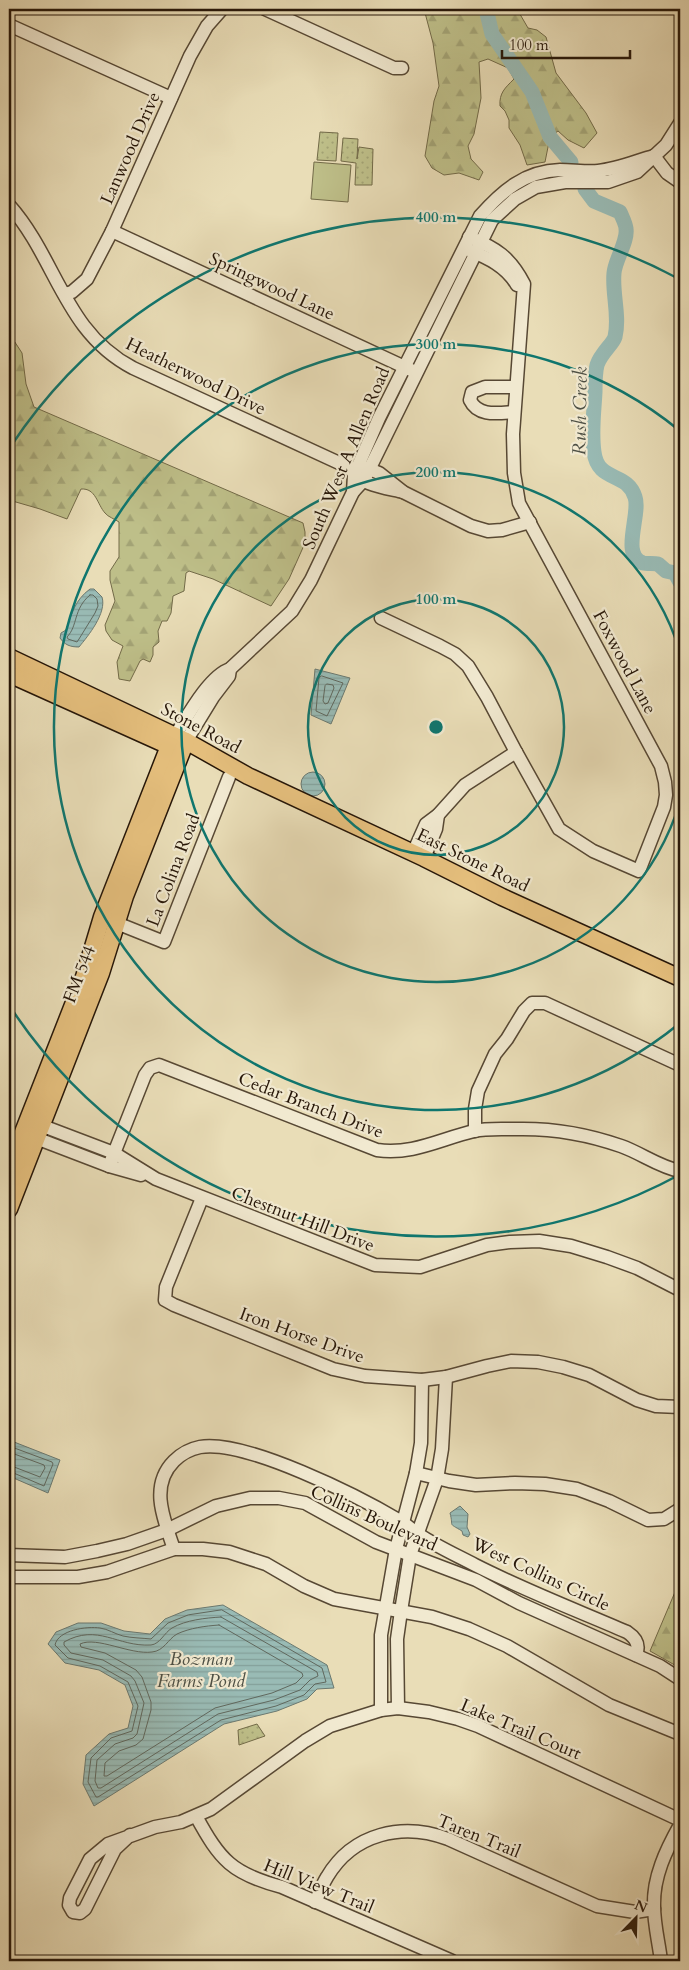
<svg xmlns="http://www.w3.org/2000/svg" width="689" height="1970" font-family="Cardo,serif">
  <defs>
    <pattern id="forest-firs" width="22" height="20" patternUnits="userSpaceOnUse" patternTransform="scale(1.25)"><rect width="22" height="20" fill="#bebf89"/><path d="M5 1l3.5 6h-7zM16 11l3.5 6h-7z" fill="#a3a375"/></pattern>
    <pattern id="park-dots" width="8" height="8" patternUnits="userSpaceOnUse" patternTransform="scale(1.25)"><rect width="8" height="8" fill="#bebf89"/><path d="M2 2h.1M6 6h.1" fill="none" stroke="#a3a375" stroke-width="1.8" stroke-linecap="round"/></pattern>
    <pattern id="water-rules" width="6" height="5" patternUnits="userSpaceOnUse" patternTransform="scale(1.25)"><rect width="6" height="5" fill="#99bbb5"/><path d="M0 2.5h6" fill="none" stroke="#84a09a"/></pattern>
  </defs>
  <rect width="100%" height="100%" fill="#e9ddb7"/>
  <filter id="stains"><feTurbulence type="fractalNoise" baseFrequency=".004" numOctaves="4"/><feColorMatrix values="0 0 0 0 .2 0 0 0 0 .09 0 0 0 0 .02 0 0 0 .5 -.17"/></filter>
  <radialGradient id="worn" r=".72"><stop offset=".6" stop-color="#630" stop-opacity="0"/><stop offset="1" stop-color="#630" stop-opacity=".3"/></radialGradient>
  <g fill="url(#forest-firs)" stroke="#726a48">
    <path d="M424,9H517L528,28L537,30L546,37L556,73L586,113L597,133L584,148L568,140L558,131L550,137L545,162L527,165L520,145L509,128V120L505,111L500,106C499,93 505,88 514,79L508,68L488,59L479,62L481,98L474,134L468,146L471,159L483,172L479,180L459,173L444,175L432,168L425,156L434,101L439,86L433,43Z"/>
    <path d="M9,333L22,353L26,384L34,407L303,523L305,532V543L289,579L271,606L213,579L189,571L186,573L184,591L173,596L171,613L167,621H162L158,631L159,642L153,647V655L150,662L143,659L140,661L130,681L119,679L117,662L123,646L112,640L106,631L105,625L115,601L110,580V571L119,557V522C115,519 108,517 105,513C97,504 96,488 81,489L67,519L40,509L9,500Z"/>
    <path d="M680,1589V1668L650,1651L675,1592Z"/>
  </g>
  <g fill="url(#park-dots)" stroke="#726a48">
    <path d="M320,132L338,133L336,161L317,160Z"/>
    <path d="M343,138L358,139L357,159L359,147L373,149L372,185H355L356,163L341,161Z"/>
    <path d="M257,1724L265,1736L239,1745L238,1730Z"/>
  </g>
  <path fill="#bebf89" stroke="#726a48" d="M314,162L351,165L348,202L311,199Z"/>
  <g fill="url(#water-rules)" stroke="#6b7970">
    <path d="M90,589H94L102,597C107,613 88,636 79,647C70,647 65,645 60,638L61,633L66,630C72,613 75,600 90,589Z"/>
    <path d="M315,669L350,678L331,724L311,715Z"/>
    <circle cx="313" cy="784" r="12"/>
    <path d="M9,1440L60,1460L48,1493L9,1476Z"/>
    <path d="M460,1506L468,1514L467,1527L470,1534L468,1537L463,1535L462,1531C447,1522 454,1528 450,1513Z"/>
    <path d="M223,1605L327,1665L334,1688L317,1689L307,1699L277,1711L224,1724L94,1806L83,1784L86,1755L109,1734L128,1728L133,1706L125,1685L99,1670L65,1663L48,1644L56,1632L78,1623H101L124,1631L150,1634L165,1619L187,1610Z"/>
  </g>
  <g fill="none" stroke-linecap="round" stroke-linejoin="round">
    <g stroke="#60685e" stroke-width="1">
      <path d="M90,595H93L97,599L98,606L95,613L79,639L77,642L68,639L67,637C78,626 73,609 90,595Z"/>
      <path d="M322,676L343,683L327,716L316,711L319,678Z"/>
      <path d="M327,684L333,685L334,688L328,703L325,704L323,701L325,686Z"/>
      <path d="M9,1446L52,1462L53,1464L44,1486L9,1471"/>
      <path d="M9,1452L44,1465L45,1468L40,1477L9,1465"/>
      <path d="M222,1610L322,1668L326,1682L315,1684L304,1695L276,1706L221,1720L98,1797H96L88,1782L91,1758L111,1738L132,1731L138,1706L128,1682L100,1666L68,1658L55,1645C58,1630 87,1626 100,1628C108,1629 115,1634 123,1636C132,1638 142,1638 151,1639L168,1623L188,1615Z"/>
      <path d="M221,1617L317,1672L318,1676L310,1680L300,1690L274,1700L218,1714L101,1788H98L95,1781L97,1760L115,1744L133,1738L137,1734L144,1703L135,1681L131,1676L103,1660L71,1653L64,1645V1642C98,1623 117,1647 151,1645C160,1644 164,1633 172,1628C186,1620 205,1618 221,1617Z"/>
      <path d="M219,1625L302,1673L303,1676L296,1683L272,1693L215,1708L107,1776H104L105,1763L119,1751L136,1745L143,1739L151,1710V1702L142,1677L136,1670L105,1653L81,1647L80,1644C97,1636 130,1655 152,1652C164,1651 168,1639 177,1634C190,1628 205,1626 219,1625Z"/>
    </g>
    <g stroke="#99bbb5" stroke-width="15">
      <path d="M486,9L492,34L532,92L550,137L571,162"/>
      <path d="M585,189L594,201L620,212C622,217 626,224 626,229C628,241 615,260 614,273C612,294 620,316 615,337C613,344 601,353 597,365C595,373 595,383 595,392C594,412 591,432 594,452C598,483 627,471 635,497C641,514 620,556 643,563C647,564 654,563 658,564L666,571L675,573L680,582"/>
    </g>
    <defs>
      <g id="minor">
        <path d="M265,9L394,68H402"/>
        <path d="M9,25L171,98"/>
        <path d="M654,156L667,173L680,182"/>
        <path d="M9,205C57,259 64,332 133,368L350,468C358,485 387,488 403,492"/>
        <path d="M112,231L411,370"/>
        <path d="M469,250C488,258 506,266 517,285"/>
        <path d="M65,294L72,292L87,279L112,231L190,56L207,26L222,9"/>
        <path d="M514,412C498,413 478,417 470,400L472,392L485,387H515"/>
        <path d="M364,467L379,473L403,492L471,526L488,531L502,530L530,522"/>
        <path d="M353,492L364,480L492,220L515,199L536,187L565,182H608L637,172L666,145L680,123"/>
        <path d="M381,618L440,646L455,654L468,666L487,697L516,752L559,829L593,851L639,871L664,807L666,795L665,782L661,766L519,503L514,473L513,434L524,284C510,257 496,248 469,237"/>
        <path d="M175,736C187,717 209,676 230,669L292,611L311,580L353,492L354,475L379,418L480,216C502,191 525,171 560,170C573,170 586,172 598,171C617,169 636,161 654,156"/>
        <path d="M186,741L213,697L229,676L230,669"/>
        <path d="M413,853L426,824L438,815L465,785L516,752"/>
        <path d="M424,858L436,829L438,815"/>
        <path d="M109,920L164,942L229,777"/>
        <path d="M35,1123L114,1153L156,1179L375,1265L420,1267L487,1245L510,1242L539,1241L571,1246L607,1257L637,1268L680,1290"/>
        <path d="M475,1131V1109L478,1091L495,1054L507,1039L524,1011L532,1003H545L680,1065"/>
        <path d="M28,1135L109,1166L141,1175"/>
        <path d="M109,1166L145,1075L150,1068L159,1065L377,1150C413,1155 440,1139 474,1131C486,1128 502,1129 515,1129C551,1128 587,1134 621,1146C641,1153 659,1167 680,1171"/>
        <path d="M202,1198L166,1287L165,1300L174,1305L333,1369L365,1376L422,1380L446,1377L487,1366L511,1361L538,1362L563,1367L589,1375L637,1400L656,1406L680,1407"/>
        <path d="M416,1473L449,1481L476,1485L515,1483L545,1484L577,1489L609,1501L648,1520L664,1519L680,1509"/>
        <path d="M174,1549C164,1520 149,1486 174,1461C181,1454 190,1449 200,1447C245,1439 360,1497 400,1521C407,1525 412,1530 418,1534C436,1546 456,1555 475,1565C524,1590 576,1610 627,1632C636,1638 640,1645 636,1655"/>
        <path d="M9,1555L65,1557L97,1551L127,1544L167,1530L216,1506L250,1498H279L305,1503L376,1542L476,1580L519,1603L660,1666L680,1679"/>
        <path d="M9,1577H78L107,1572L174,1549H203L229,1552L266,1564L304,1586L334,1599L432,1617L469,1629L507,1646L609,1705L680,1734"/>
        <path d="M398,1708L397,1639L401,1611L410,1555L437,1479L442,1449L446,1377"/>
        <path d="M381,1710V1635L396,1549L416,1473L421,1443L422,1380"/>
        <path d="M196,1816C220,1860 232,1874 282,1887L452,1961"/>
        <path d="M130,1835L115,1849L85,1909L80,1913L73,1912L69,1905L70,1898L90,1859L108,1844L155,1827L181,1822L211,1809L305,1741L330,1726L381,1710L398,1708L429,1712L458,1719L478,1726L680,1820"/>
        <path d="M315,1902C319,1894 322,1885 327,1877C353,1833 403,1822 448,1839L597,1906L635,1912L654,1909"/>
        <path d="M9,1960L11,1961"/>
        <path d="M661,1961C659,1943 654,1925 654,1906C653,1877 666,1850 680,1825"/>
      </g>
      <g id="major">
        <path d="M9,657L186,741L248,776L424,858L502,897L680,978"/>
        <path d="M9,674L178,750"/>
        <path d="M9,1168L84,977L102,917L169,746L175,736"/>
        <path d="M9,1209L101,973L125,896L186,741"/>
      </g>
    </defs>
    <use href="#minor" stroke="#574834" stroke-width="15"/>
    <use href="#major" stroke="#261608" stroke-width="19"/>
    <use href="#minor" stroke="#f1e9d0" stroke-width="12"/>
    <use href="#major" stroke="#e4be7c" stroke-width="16"/>
  </g>
  <g fill="none" stroke="#0f766e" stroke-width="2.5">
    <circle cx="436" cy="727" r="128"/>
    <path d="M680 802A255 255 0 1 1 680 652"/>
    <path d="M680 1023A383 383 0 1 1 680 431"/>
    <path d="M679 1175A510 510 0 0 1 11 1008M11 446A510 510 0 0 1 679 279"/>
  </g>
  <g text-anchor="middle" stroke-width="4.5" stroke-linejoin="round" paint-order="stroke">
    <g font-size="18" fill="#261608" stroke="#f1e9d0">
      <text transform="translate(130 148) rotate(-66)" y="6">Lanwood Drive</text>
      <text transform="translate(272 286) rotate(25)" y="6">Springwood Lane</text>
      <text transform="translate(196 376) rotate(26)" y="6">Heatherwood Drive</text>
      <text transform="translate(346 458) rotate(-67)" y="6">South West A Allen Road</text>
      <text transform="translate(625 662) rotate(62)" y="6">Foxwood Lane</text>
      <text transform="translate(201 728) rotate(28)" y="6">Stone Road</text>
      <text transform="translate(473 860) rotate(26)" y="6">East Stone Road</text>
      <text transform="translate(173 870) rotate(-69)" y="6">La Colina Road</text>
      <text transform="translate(79 974) rotate(-69)" y="6">FM 544</text>
      <text transform="translate(311 1105) rotate(21)" y="6">Cedar Branch Drive</text>
      <text transform="translate(303 1219) rotate(21)" y="6">Chestnut Hill Drive</text>
      <text transform="translate(302 1335) rotate(20)" y="6">Iron Horse Drive</text>
      <text transform="translate(374 1518) rotate(24)" y="6">Collins Boulevard</text>
      <text transform="translate(541 1574) rotate(25)" y="6">West Collins Circle</text>
      <text transform="translate(521 1729) rotate(23)" y="6">Lake Trail Court</text>
      <text transform="translate(479 1836) rotate(22)" y="6">Taren Trail</text>
      <text transform="translate(319 1886) rotate(22)" y="6">Hill View Trail</text>
    </g>
    <g font-size="19" font-style="italic" fill="#4e5045" stroke="#f1e9d0">
      <text transform="translate(579 411) rotate(-89)" y="7">Rush Creek</text>
      <text x="201" y="1665">Bozman<tspan x="201" dy="22">Farms Pond</tspan></text>
    </g>
  </g>
  <circle cx="436" cy="727" r="8" fill="#0f766e" stroke="#f1e9d0" stroke-width="2.5"/>
  <g font-size="15" text-anchor="middle" font-weight="bold" fill="#0f766e" stroke="#f1e9d0" stroke-width="4.5" stroke-linejoin="round" paint-order="stroke">
    <text x="436" y="222">400 m</text>
    <text x="436" y="349">300 m</text>
    <text x="436" y="477">200 m</text>
    <text x="436" y="604">100 m</text>
  </g>
  <rect width="689" height="1970" fill="none" stroke="#e9ddb7" stroke-width="30"/>
  <rect x="10" y="10" width="669" height="1950" fill="none" stroke="#261608" stroke-width="2.5"/>
  <rect x="15" y="15" width="659" height="1940" fill="none" stroke="#261608"/>
  <g transform="translate(636 1918) rotate(23)" stroke="#f1e9d0" stroke-width="4" paint-order="stroke">
  <path d="M0-4L9 19L0 12L-9 19Z" fill="#261608"/>
  <text y="-8" font-size="14" font-weight="bold" text-anchor="middle" fill="#261608">N</text>
  </g>
  <path d="M502 50v8h128v-8" fill="none" stroke="#261608" stroke-width="2.5"/>
  <text x="509" y="50" font-size="15" fill="#261608" stroke="#f1e9d0" stroke-width="4" paint-order="stroke">100 m</text>
  <rect width="100%" height="100%" filter="url(#stains)"/>
  <rect width="100%" height="100%" fill="url(#worn)"/>
</svg>
